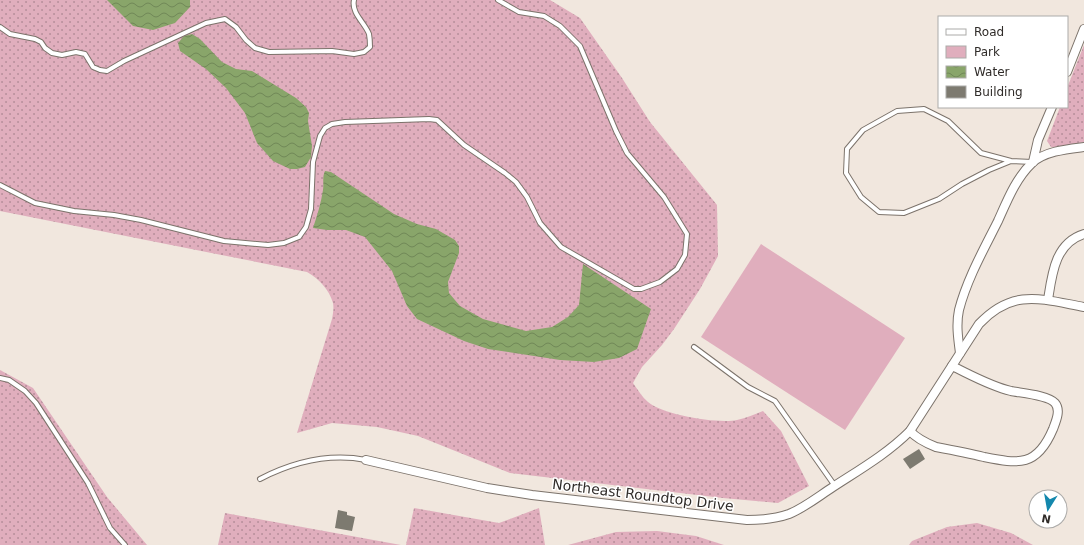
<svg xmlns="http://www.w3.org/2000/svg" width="1084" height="545" font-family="'DejaVu Sans',sans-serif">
  <defs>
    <pattern id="grass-dots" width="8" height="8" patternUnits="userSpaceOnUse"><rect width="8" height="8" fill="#e0aebd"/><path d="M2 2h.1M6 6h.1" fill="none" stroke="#b68e9a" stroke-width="1.8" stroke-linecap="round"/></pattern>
    <pattern id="water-waves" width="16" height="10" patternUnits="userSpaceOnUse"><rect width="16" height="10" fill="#89a56a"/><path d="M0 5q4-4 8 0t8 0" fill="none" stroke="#708757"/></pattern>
  </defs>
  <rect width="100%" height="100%" fill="#f1e7de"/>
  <g fill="url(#grass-dots)">
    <path d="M0,0H550L580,18L622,78L650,122L717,205L718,256L700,289L674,329L662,345L642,367L633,383C638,390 642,397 648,402C663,415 718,424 737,420C746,418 755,414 763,411L781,431L809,486L778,503L723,498L510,473L418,436L377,427L332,423L297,433L332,319C333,314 334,308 333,303C329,289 319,279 307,272L0,211Z"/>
    <path d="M1084,45V142L1060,147H1051L1047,141L1060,107H1067V88Z"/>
    <path d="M0,370L33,388L107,497L147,545H0Z"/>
    <path d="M414,508L499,523L539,508L545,545H406Z"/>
    <path d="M225,513L401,545H218Z"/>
    <path d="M977,523L1011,533L1033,545H909L912,541L947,527Z"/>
    <path d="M657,531L696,536L724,545H568L616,532Z"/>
  </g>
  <path fill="#e0aebd" d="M761,244L905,338L845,430L701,337Z"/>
  <g fill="url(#water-waves)">
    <path d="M107,0H190V7L175,23L153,30L133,26Z"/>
    <path d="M192,34L200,39L222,62L236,69L252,71L296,98L306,107L309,113L308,121L312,146L311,157L305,167L297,169H290L273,161L257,143L245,113L226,88L206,69L180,51L178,43L184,36Z"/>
    <path d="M325,171L331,172L394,214L417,224L436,229L455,240L459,246V253L448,282L449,293L460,306L483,319L526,331L552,327L568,317L579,305L583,264L651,309L637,349L619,358L594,362L560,360L488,349L464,341L417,319L407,306L392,271L365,237L346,230H327L313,228C317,216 321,203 323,190C324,183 322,177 325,171Z"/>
  </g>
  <g fill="#7d7a70">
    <path d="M919,449L925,459L910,469L903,459Z"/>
    <path d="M338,510L347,512V515L355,517L352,531L335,528Z"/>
  </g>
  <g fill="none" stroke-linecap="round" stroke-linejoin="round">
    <defs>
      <g id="service">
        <path d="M0,27L10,34L35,39L41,42L45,48L52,53L62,55L76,52L85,54L93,67L100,70L107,71L124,61L206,23L225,19L236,27L246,40L255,48L269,52L332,51L354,54L364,52L370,47C370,43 370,39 369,34C365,23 351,13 354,0"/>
        <path d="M1011,161L989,170L962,184L939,199L904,213L879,212L861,197L846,173L847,149L863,130L897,111L924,109L948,121L981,153L1011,161L1032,162"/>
        <path d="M0,185L35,203L74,211L114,215L141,220L224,241L268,245L284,243L299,237L306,227L311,209L313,162L320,136L325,128L332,124L345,122L429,119L437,120L464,145L505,173L516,182L527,197L540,223L561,247L634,289H641L660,282L677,269L685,255L687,234L664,197L627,153L616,131L580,46L560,26L544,16L519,12L498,0"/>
        <path d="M694,347L748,387L775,401L835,486"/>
        <path d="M0,378L9,380L25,391L36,403L88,483L110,528L125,545"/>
        <path d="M260,479C293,462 329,453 366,460"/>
      </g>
      <g id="minor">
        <path d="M1067,72L1084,29"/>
        <path d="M1033,162L1038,140L1052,107"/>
        <path d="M1048,300C1052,274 1055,243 1084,234"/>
        <path d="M960,353C958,338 956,324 959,310C967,279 984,249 998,221C1007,201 1016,178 1032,163C1045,151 1068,149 1084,147"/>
        <path d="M910,431C917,439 926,443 936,447C952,450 968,453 984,457C1019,464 1037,467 1053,429C1056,421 1061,410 1055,403C1048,395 1021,393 1011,391C990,386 971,375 952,366"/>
        <path d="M366,460L487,488L532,495L747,520C761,520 775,519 789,514C804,508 819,496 833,487C859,470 887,454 910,431L979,324C1013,288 1041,299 1084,307"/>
      </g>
    </defs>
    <use href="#service" stroke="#7c736b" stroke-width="6"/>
    <use href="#minor" stroke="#7c736b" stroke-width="10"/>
    <use href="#service" stroke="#fff" stroke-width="4"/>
    <use href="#minor" stroke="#fff" stroke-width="8"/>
  </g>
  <g text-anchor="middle" stroke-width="3" stroke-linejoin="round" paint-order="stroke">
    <g font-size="14" fill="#302c29" stroke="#fff">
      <text transform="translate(643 495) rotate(7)" y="5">Northeast Roundtop Drive</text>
    </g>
  </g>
  <rect x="938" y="16" width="130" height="92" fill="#ffffff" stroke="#acaba9"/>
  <rect x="946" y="29" width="20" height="6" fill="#ffffff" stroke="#acaba9"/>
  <text x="974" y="36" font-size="12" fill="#302c29">Road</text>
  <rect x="946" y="46" width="20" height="12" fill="#e0aebd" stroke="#acaba9"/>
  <text x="974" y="56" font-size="12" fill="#302c29">Park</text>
  <rect x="946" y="66" width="20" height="12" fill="url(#water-waves)" stroke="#acaba9"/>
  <text x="974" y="76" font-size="12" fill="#302c29">Water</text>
  <rect x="946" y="86" width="20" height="12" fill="#7d7a70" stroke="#acaba9"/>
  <text x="974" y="96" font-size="12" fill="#302c29">Building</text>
  <g transform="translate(1048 509) rotate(191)"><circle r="19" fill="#ffffff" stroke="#acaba9"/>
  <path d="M0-3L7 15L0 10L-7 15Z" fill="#1488ad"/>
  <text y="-6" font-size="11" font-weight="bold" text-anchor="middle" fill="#302c29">N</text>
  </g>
</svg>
